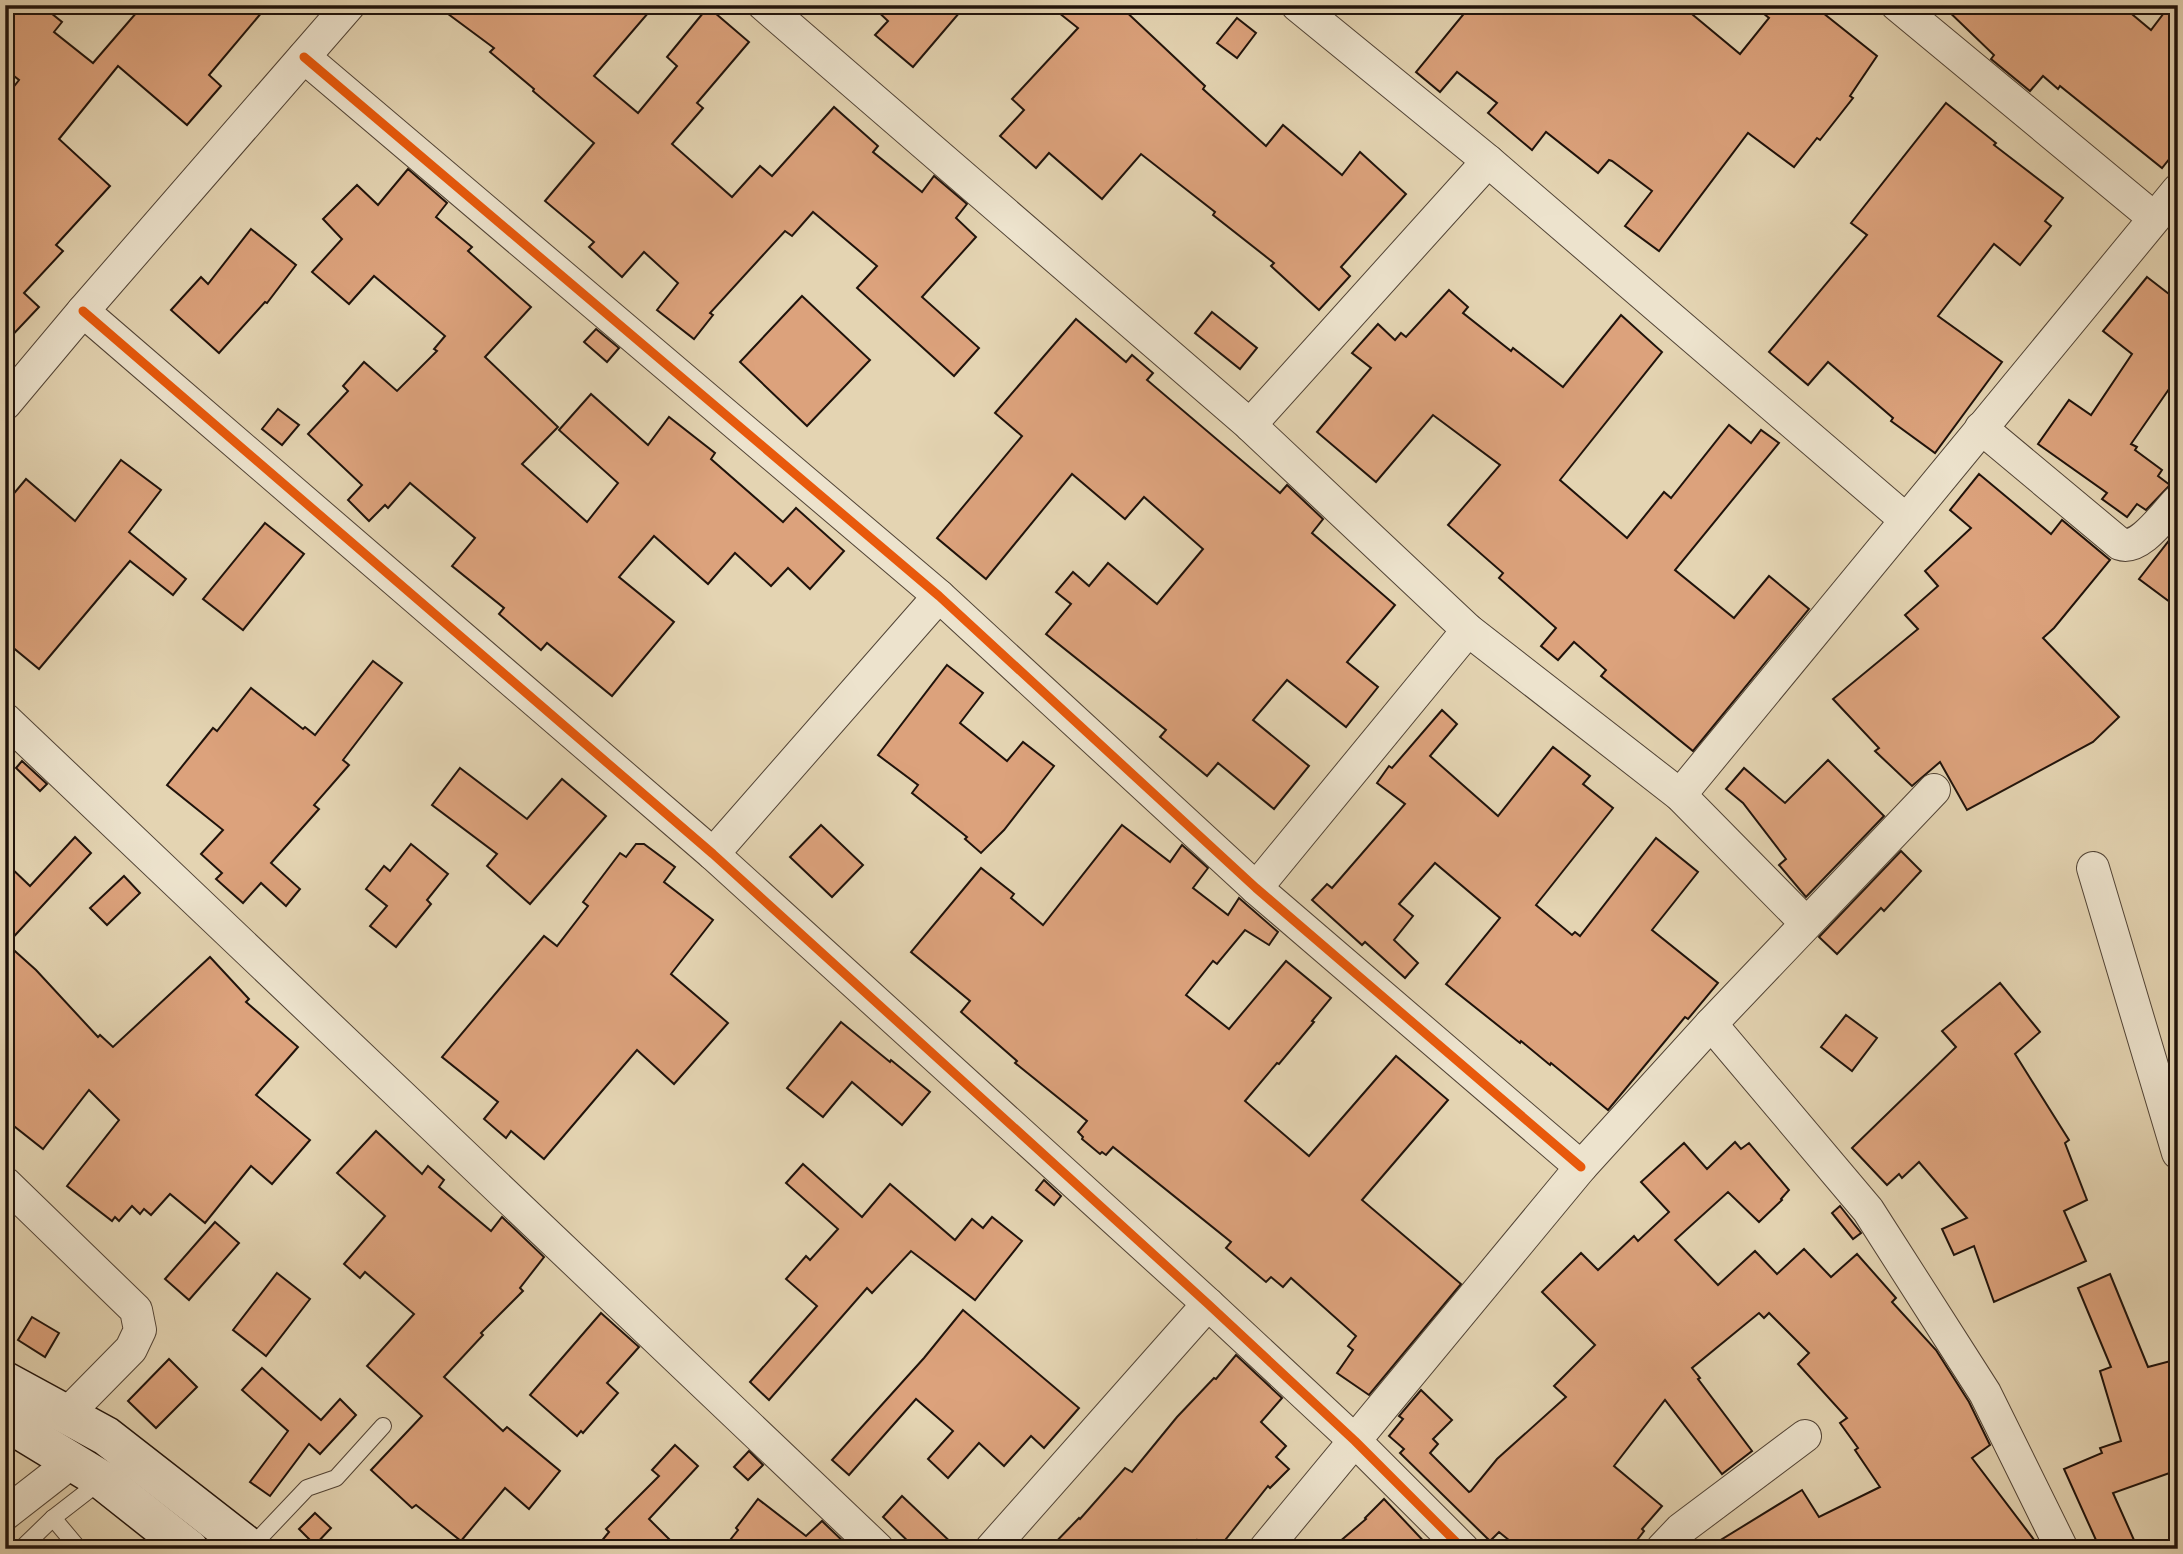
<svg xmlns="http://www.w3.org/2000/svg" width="2183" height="1554" font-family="'Sorts Mill Goudy',serif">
  <rect width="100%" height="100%" fill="#e4d4b2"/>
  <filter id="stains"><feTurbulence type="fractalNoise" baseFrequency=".00286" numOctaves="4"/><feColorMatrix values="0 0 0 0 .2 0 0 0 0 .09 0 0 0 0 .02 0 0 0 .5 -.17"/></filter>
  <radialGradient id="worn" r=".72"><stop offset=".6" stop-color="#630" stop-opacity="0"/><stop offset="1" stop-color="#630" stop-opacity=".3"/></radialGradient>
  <g fill="#dca27c" stroke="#20130b" stroke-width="2">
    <path d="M5,5H41L62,22L54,32L93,63L143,5H268L209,75L221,86L187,125L118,66L59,139L110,186L56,245L63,251L24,293L39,307L5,343V98L19,80L5,69Z"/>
    <path d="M436,5H655L594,76L638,113L677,66L667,57L708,7L749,42L697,103L703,108L672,144L732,197L760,166L772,176L834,107L878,146L873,152L922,192L934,176L967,204L956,218L976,237L922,297L979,348L954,376L857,288L877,266L813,212L792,236L785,231L710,313L713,315L694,339L657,310L678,283L644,252L622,277L589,247L594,242L545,201L594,143L533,91L534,89L490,52L494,48Z"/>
    <path d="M871,5H966L913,67L875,35L888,21Z"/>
    <path d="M1049,5H1119L1205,86L1203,89L1266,146L1283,125L1342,175L1360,152L1406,194L1341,267L1350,276L1319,310L1271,266L1274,263L1213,215L1215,212L1141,154L1102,199L1049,153L1036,168L1000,136L1024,110L1012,99L1078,28Z"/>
    <path d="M1471,5H1681L1740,54L1769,18L1753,5H1813L1877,56L1850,96L1853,98L1820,140L1817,138L1794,167L1748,133L1659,251L1625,226L1652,191L1612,161L1609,160L1598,173L1546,132L1532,150L1488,113L1497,103L1457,72L1440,92L1416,72Z"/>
    <path d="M1942,5H2121L2151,30L2170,5H2178V148L2162,168L2060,86L2058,89L2043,76L2030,91L1991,59L1994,55Z"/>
    <path d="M1237,18L1256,33L1237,58L1217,43Z"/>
    <path d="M1946,103L1996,143L1994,145L2063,198L2045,221L2051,226L2020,265L1994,244L1938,316L2002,362L1935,453L1891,421L1893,418L1828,362L1808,385L1769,352L1867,235L1851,223Z"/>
    <path d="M408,169L447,203L436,217L472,247L468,251L531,307L485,357L558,427L522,464L587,522L618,483L559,430L591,394L648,445L669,417L715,453L711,459L783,522L796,508L844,551L810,589L788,568L771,586L735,553L708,584L654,536L619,577L674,622L612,696L547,643L541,650L499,614L504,608L452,566L475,538L410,483L388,508L385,505L369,521L348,500L362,485L308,434L348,391L343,386L364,362L397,391L437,351L434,349L445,336L374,276L349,304L312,272L342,239L323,219L357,185L378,205Z"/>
    <path d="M251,229L296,265L267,303L265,302L219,353L171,310L201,277L208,284Z"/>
    <path d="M2147,277L2178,301V376L2131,444L2137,447L2135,450L2162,470L2158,476L2170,485L2146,510L2137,504L2127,517L2102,499L2107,493L2038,444L2069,400L2091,415L2132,354L2103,331Z"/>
    <path d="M1449,290L1468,307L1463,313L1511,351L1513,348L1563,387L1621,315L1662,352L1560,480L1627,538L1664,492L1671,498L1729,425L1751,443L1761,430L1779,443L1675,570L1734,618L1769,576L1809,609L1693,751L1601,676L1606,670L1574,642L1558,660L1541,646L1556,628L1499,578L1503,573L1448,525L1500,465L1433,415L1376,482L1317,432L1371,368L1352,353L1378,324L1395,340L1401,333L1406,337Z"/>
    <path d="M802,296L870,360L807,426L740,362Z"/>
    <path d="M1212,312L1257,348L1240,369L1195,333Z"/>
    <path d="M1076,319L1126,362L1132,355L1153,373L1147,380L1280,493L1287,485L1323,519L1312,533L1395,605L1347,662L1378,687L1346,727L1287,680L1253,720L1309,766L1274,809L1218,763L1207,776L1160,737L1166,730L1046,634L1071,604L1056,592L1073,572L1089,586L1108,563L1157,604L1203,549L1144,497L1125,519L1072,474L986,579L937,538L1022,436L995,413Z"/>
    <path d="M596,329L619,348L607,362L584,342Z"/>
    <path d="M278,409L299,425L282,445L262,429Z"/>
    <path d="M121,460L161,490L129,532L186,579L173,595L130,561L39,669L5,641V504L26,479L75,521Z"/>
    <path d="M1979,474L2051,534L2062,520L2110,560L2054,628L2043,638L2119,717L2093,742L1967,810L1940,762L1912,786L1875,751L1879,748L1833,699L1918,629L1905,615L1938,586L1925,571L1971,528L1950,510Z"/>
    <path d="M265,523L304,554L243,630L203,599Z"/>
    <path d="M2178,529V608L2139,579Z"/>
    <path d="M373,661L402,683L343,760L349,765L314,805L319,809L271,863L300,889L286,906L261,883L243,903L216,879L222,873L201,854L223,830L167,785L213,728L217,731L251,688L303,729L305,727L315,735Z"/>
    <path d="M947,665L983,693L960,723L1007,761L1023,742L1054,766L1004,830L981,853L965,839L967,837L912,793L918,785L878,755Z"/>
    <path d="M1442,710L1457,724L1430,756L1498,816L1553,747L1590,776L1583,784L1613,808L1536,905L1572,935L1575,932L1580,936L1656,838L1698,872L1652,930L1718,983L1688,1019L1685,1017L1608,1110L1551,1063L1550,1065L1521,1041L1520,1043L1446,984L1500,918L1435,863L1399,904L1413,916L1394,940L1418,963L1405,978L1365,942L1362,945L1312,900L1327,884L1332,888L1405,804L1377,783L1389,766L1392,768Z"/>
    <path d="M1828,760L1884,816L1806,897L1779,865L1786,859L1743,803L1726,789L1744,768L1785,803Z"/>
    <path d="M22,761L47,784L40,791L16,768Z"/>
    <path d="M460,768L527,819L562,779L606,816L530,904L487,866L497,854L432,805Z"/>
    <path d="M821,825L863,865L832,897L790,857Z"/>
    <path d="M1122,825L1170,862L1182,845L1208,868L1193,888L1228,915L1239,898L1278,932L1269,945L1245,930L1217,964L1213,961L1186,995L1229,1029L1286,961L1331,998L1312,1021L1314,1022L1279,1064L1277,1063L1245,1101L1309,1156L1396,1056L1448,1100L1362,1200L1461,1284L1369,1395L1337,1373L1353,1350L1348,1346L1356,1336L1291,1278L1283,1287L1271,1277L1266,1282L1226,1248L1231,1242L1113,1147L1106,1155L1102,1152L1100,1154L1082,1139L1083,1137L1078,1132L1087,1121L1015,1063L1017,1061L961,1012L970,1001L911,952L981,868L1014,894L1011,898L1043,925Z"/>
    <path d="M75,837L91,853L7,944L36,970L98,1037L100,1035L113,1047L210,957L249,999L246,1002L298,1047L256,1095L310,1140L272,1184L251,1166L205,1223L170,1194L151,1215L144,1209L140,1214L132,1206L119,1221L115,1217L112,1221L67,1186L119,1120L89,1090L43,1149L5,1119V862L30,886Z"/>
    <path d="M411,844L448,874L427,900L431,904L396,947L370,926L387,906L366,889L384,866L390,871Z"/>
    <path d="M636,844H644L675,867L664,882L713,920L671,974L728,1023L674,1084L637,1050L544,1159L511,1131L506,1138L484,1119L498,1102L442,1057L544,936L557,946L588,906L583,902L620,853L626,857Z"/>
    <path d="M1901,851L1921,871L1884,911L1881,908L1837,954L1819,937Z"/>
    <path d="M124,876L140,893L107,925L90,908Z"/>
    <path d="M2000,983L2040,1032L2015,1054L2069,1140L2065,1143L2087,1200L2064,1211L2086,1261L1994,1302L1974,1246L1954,1255L1942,1229L1967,1218L1919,1162L1902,1178L1899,1174L1887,1185L1852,1148L1956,1047L1942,1031Z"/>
    <path d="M1846,1015L1877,1038L1852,1071L1821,1047Z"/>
    <path d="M841,1022L890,1062L891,1060L930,1092L902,1125L852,1082L823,1117L787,1088Z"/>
    <path d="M376,1131L422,1174L428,1166L444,1180L439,1187L491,1231L502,1217L544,1257L520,1288L523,1291L481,1333L483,1335L444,1377L503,1431L507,1427L560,1471L529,1509L505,1488L461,1541L416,1505L412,1508L371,1470L422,1416L367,1366L414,1314L365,1272L360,1278L344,1264L385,1216L337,1173Z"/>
    <path d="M1735,1142L1741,1149L1749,1143L1789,1190L1781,1199L1782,1200L1759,1222L1728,1192L1675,1240L1718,1285L1755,1251L1777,1274L1804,1249L1831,1277L1857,1254L1896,1298L1892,1302L1936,1350L1969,1402L1990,1445L1972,1458L2041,1549H1706L1802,1490L1819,1517L1880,1487L1855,1450L1858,1448L1840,1423L1847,1418L1798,1364L1809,1353L1769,1313L1764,1318L1759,1313L1692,1368L1700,1378L1698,1379L1752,1451L1722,1474L1665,1400L1614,1466L1662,1506L1642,1529L1644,1531L1630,1549H1520L1499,1532L1490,1541L1400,1453L1404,1449L1389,1436L1403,1419L1399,1416L1421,1390L1452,1420L1433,1439L1438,1444L1430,1453L1469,1492L1471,1491L1497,1459L1566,1397L1554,1386L1595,1345L1542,1292L1581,1253L1598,1270L1634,1236L1638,1241L1669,1212L1641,1182L1684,1143L1707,1169Z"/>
    <path d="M803,1164L862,1217L890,1184L955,1240L972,1219L983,1228L992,1217L1022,1241L975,1300L911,1251L872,1293L867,1288L769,1400L750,1382L817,1306L786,1279L806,1256L810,1260L838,1229L786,1183Z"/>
    <path d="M1044,1180L1061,1196L1054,1205L1036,1190Z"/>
    <path d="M1840,1206L1861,1233L1853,1239L1832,1213Z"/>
    <path d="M215,1222L239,1243L189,1300L165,1279Z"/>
    <path d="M277,1273L310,1299L266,1356L233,1330Z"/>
    <path d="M2110,1274L2148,1367L2178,1359V1470L2113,1493L2138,1549H2100L2064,1469L2102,1453L2100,1448L2121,1441L2100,1371L2111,1367L2078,1288Z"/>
    <path d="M963,1310L1079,1408L1044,1448L1031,1436L1004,1466L979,1443L948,1478L928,1459L953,1431L916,1399L849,1475L832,1460L924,1358Z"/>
    <path d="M601,1313L639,1347L607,1383L618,1393L583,1433L581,1431L577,1436L530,1395Z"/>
    <path d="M32,1317L59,1333L45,1357L18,1340Z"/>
    <path d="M1236,1355L1282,1398L1261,1422L1286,1446L1276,1457L1289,1469L1270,1488L1268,1486L1218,1549H1208L1197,1540L1189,1549H1049L1079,1518L1080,1519L1125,1468L1132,1472L1177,1417L1214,1378L1216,1379Z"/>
    <path d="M169,1359L197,1387L156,1428L128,1401Z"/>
    <path d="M262,1368L321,1420L340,1399L356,1415L320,1454L309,1444L270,1496L250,1482L288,1431L242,1390Z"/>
    <path d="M675,1445L698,1466L649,1519L679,1549H595L609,1532L606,1529L659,1476L652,1470Z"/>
    <path d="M749,1451L763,1465L748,1480L734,1467Z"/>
    <path d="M902,1496L958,1549H916L883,1517Z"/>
    <path d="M758,1499L806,1536L822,1521L851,1549H723L738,1530L736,1528Z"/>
    <path d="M1384,1499L1431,1549H1331L1366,1519L1365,1518Z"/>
    <path d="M315,1513L331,1528L315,1545L299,1529Z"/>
  </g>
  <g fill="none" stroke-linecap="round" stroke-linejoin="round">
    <defs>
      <g id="service">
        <path d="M53,1518L79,1549"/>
        <path d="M250,1548L307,1488L336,1478L383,1426"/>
        <path d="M21,1549L53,1518L102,1480"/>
      </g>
      <g id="minor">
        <path d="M764,5L1250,425L1468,630L1680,795L1806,923"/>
        <path d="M1297,5L1488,161L1906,520"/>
        <path d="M1897,5L2154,218"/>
        <path d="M304,57L939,596L1256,888L1581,1167"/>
        <path d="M83,311L713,854L1208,1304L1355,1441L1463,1549"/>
        <path d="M5,404L83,311L349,5"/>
        <path d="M1250,425L1488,161"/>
        <path d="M1981,428L2120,544C2140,551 2164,515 2178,501"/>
        <path d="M5,719L878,1549"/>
        <path d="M1680,795L2178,190"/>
        <path d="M713,854L939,596"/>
        <path d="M2093,868L2178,1153"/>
        <path d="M1256,888L1468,630"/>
        <path d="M1711,1024L1868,1210L1985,1393L2062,1549"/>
        <path d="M5,1183L136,1310L140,1330L131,1349L67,1414"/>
        <path d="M5,1514L73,1461"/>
        <path d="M991,1549L1208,1304"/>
        <path d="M1265,1549L1581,1167L1711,1024L1934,790"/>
        <path d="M1662,1549L1681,1529L1805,1436"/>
      </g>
      <g id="secondary">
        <path d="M5,1381L106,1436L251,1549"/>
        <path d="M5,1421L102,1480L189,1549"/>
      </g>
    </defs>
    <use href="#service" stroke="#514335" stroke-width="18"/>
    <use href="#minor" stroke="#514335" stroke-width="34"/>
    <use href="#secondary" stroke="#20130b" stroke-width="41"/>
    <use href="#service" stroke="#ede3cd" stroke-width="16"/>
    <use href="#minor" stroke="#ede3cd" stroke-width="32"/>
    <use href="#secondary" stroke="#ede3cd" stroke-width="38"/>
    <defs>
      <g id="cycleway">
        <path d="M304,57L939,596L1256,888L1581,1167"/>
        <path d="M83,311L713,854L1208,1304L1355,1441L1463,1549"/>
      </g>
    </defs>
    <use href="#cycleway" stroke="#ede3cd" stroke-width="13"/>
    <use href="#cycleway" stroke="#e8590c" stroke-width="9"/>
  </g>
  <rect width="2183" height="1554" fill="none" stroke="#e4d4b2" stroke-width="28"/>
  <rect x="7" y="7" width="2169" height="1540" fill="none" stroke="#20130b" stroke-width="3.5"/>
  <rect x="14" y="14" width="2155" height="1526" fill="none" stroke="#20130b" stroke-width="2"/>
  <rect width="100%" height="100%" filter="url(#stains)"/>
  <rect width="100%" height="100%" fill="url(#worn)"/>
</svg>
